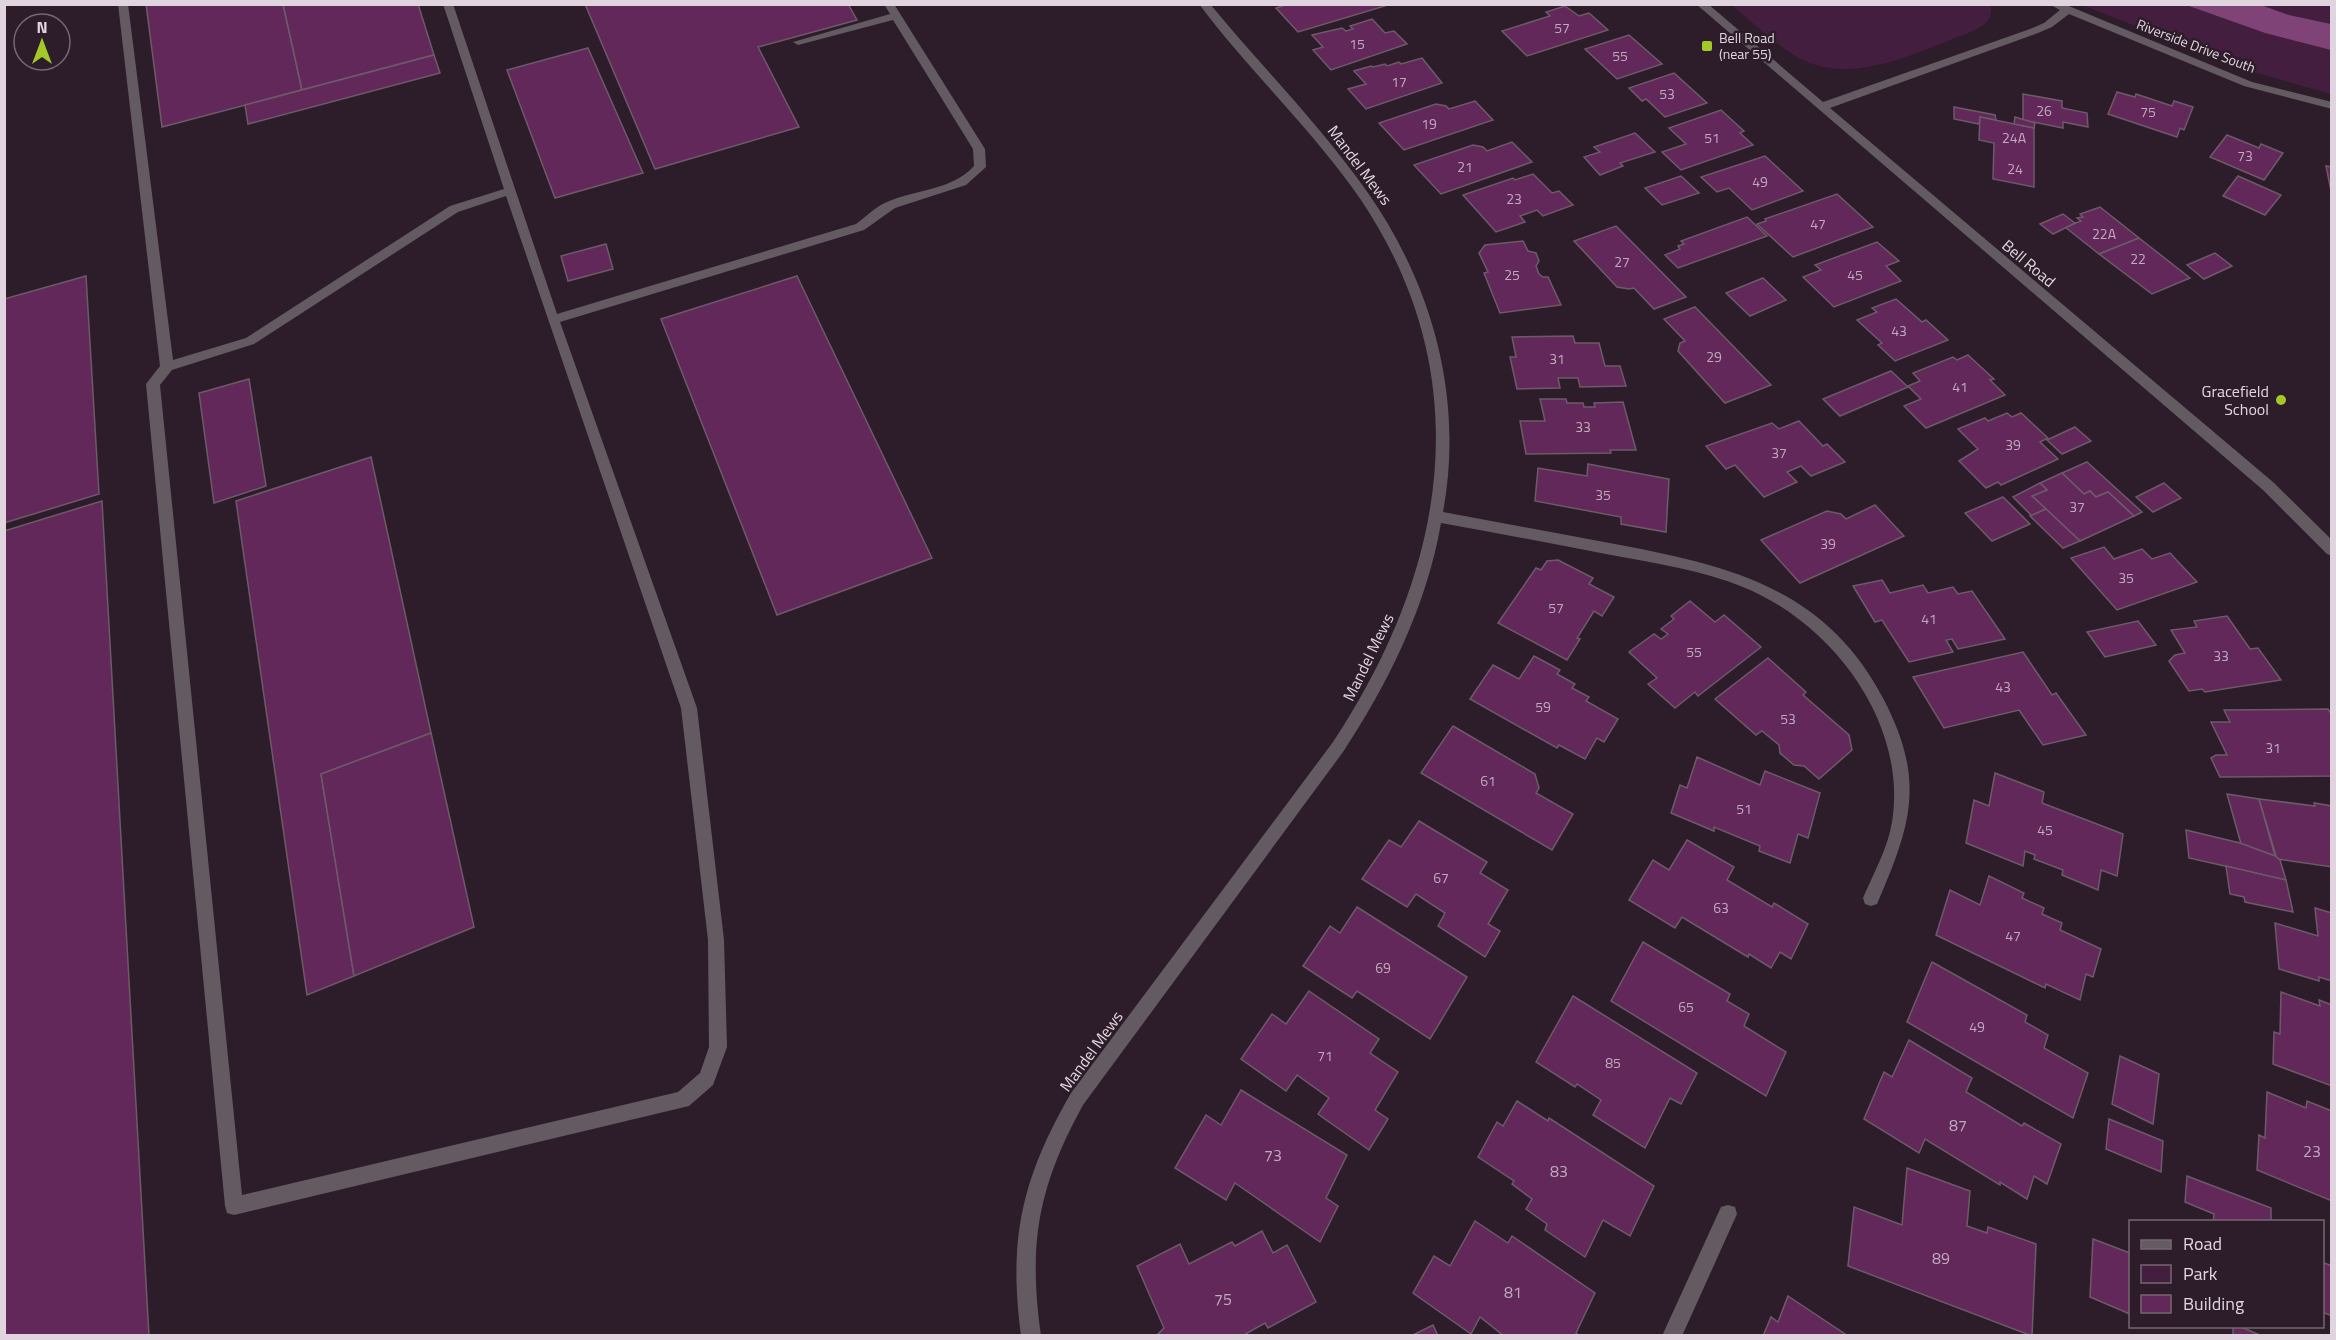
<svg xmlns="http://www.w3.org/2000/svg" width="2336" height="1340" font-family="'Titillium Web',sans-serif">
  <rect width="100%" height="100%" fill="#2d1d2a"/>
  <g fill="#431e3e">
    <path d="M1991,4C1993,20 1984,26 1971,32C1916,52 1848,90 1792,54C1770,40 1751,21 1732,5Z"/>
    <path d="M2082,5H2185L2265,33L2331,50V94L2250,71Z"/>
    <path d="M2261,5H2331V24L2289,15Z"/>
  </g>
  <path fill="#804377" d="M2186,5H2261L2289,15L2331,24V50L2265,33Z"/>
  <g fill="#62285a" stroke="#6d5a69" stroke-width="1.5">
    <path d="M146,4H283L302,90L162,127Z"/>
    <path d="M283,4H418L434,55L302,90Z"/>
    <path d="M585,4H848L857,20L758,47L799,127L655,169Z"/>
    <path d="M1288,4H1383L1385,6L1298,32L1276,8Z"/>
    <path d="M1565,6L1579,16L1589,13L1608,30L1527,56L1502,31L1550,16L1546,12Z"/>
    <path d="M1372,19L1385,33L1394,31L1407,44L1331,70L1313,50L1323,47L1312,35L1342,28L1346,31L1353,29L1350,26Z"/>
    <path d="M1629,35L1662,64L1617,79L1585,49Z"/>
    <path d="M588,48L643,173L555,198L507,70Z"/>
    <path d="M434,55L440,73L248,124L245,105Z"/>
    <path d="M1422,58L1442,83L1366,109L1348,89L1366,84L1354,71L1371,66L1373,67L1385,64L1387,66L1399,62L1401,64Z"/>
    <path d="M1674,73L1707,103L1665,117L1646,99L1642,101L1629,88Z"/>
    <path d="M2117,92L2135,97L2136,94L2172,106L2174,101L2193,107L2184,130L2180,128L2177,137L2108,114Z"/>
    <path d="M2023,94L2062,101V108L2087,113L2088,127L2063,122V128L2023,120Z"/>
    <path d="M1475,101L1493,120L1404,150L1379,123L1436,104L1446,106L1449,109Z"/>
    <path d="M1954,107L1995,115L1996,120L1980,117L1979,124L1954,119Z"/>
    <path d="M1721,110L1744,131L1740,133L1753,145L1681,170L1662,152L1686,144L1669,128Z"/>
    <path d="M1980,117L2034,128V187L1993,179L1994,143L1979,140Z"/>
    <path d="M2015,117L2035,123L2034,128L2014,124Z"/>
    <path d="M1635,133L1655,152L1620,163L1623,166L1600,175L1584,157L1600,152L1594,147Z"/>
    <path d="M2227,135L2259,148L2261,144L2283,153L2264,180L2210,157Z"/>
    <path d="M1512,142L1532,162L1441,194L1414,165L1473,145L1483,147L1487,151Z"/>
    <path d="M1765,156L1803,191L1752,210L1729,188L1717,192L1701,177Z"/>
    <path d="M2326,166L2332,167V196Z"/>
    <path d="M1533,174L1552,193L1559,191L1573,205L1543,216L1537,210L1520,216L1525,222L1496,232L1463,195L1513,178L1515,180Z"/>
    <path d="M1681,176L1699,193L1662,205L1645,188Z"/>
    <path d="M2238,176L2281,195L2265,215L2223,196Z"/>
    <path d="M1837,194L1873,227L1793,257L1757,224L1766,221L1765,219Z"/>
    <path d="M2100,207L2139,238L2099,254L2065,227L2081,221L2077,218L2083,217L2080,214Z"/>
    <path d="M2063,214L2075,223L2053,234L2040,224Z"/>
    <path d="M1747,217L1767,236L1678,268L1665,255L1680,249L1678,246L1684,244L1681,241Z"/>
    <path d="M1616,226L1686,297L1654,309L1634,288L1629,289L1617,287L1574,241Z"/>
    <path d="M2139,238L2190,278L2152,294L2099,254Z"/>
    <path d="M1523,241L1528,251L1536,253L1539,261L1536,266L1539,274L1543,277H1548L1561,305L1500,313L1484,273L1488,272L1479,253L1485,245Z"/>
    <path d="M1877,242L1899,261L1886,266L1901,281L1834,307L1803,277L1821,270L1815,265Z"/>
    <path d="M606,244L613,269L568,281L561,256Z"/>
    <path d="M2215,253L2232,266L2204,279L2187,265Z"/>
    <path d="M86,276L99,494L4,523V299Z"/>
    <path d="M797,276L932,558L777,615L661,319Z"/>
    <path d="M1763,278L1786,300L1750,316L1726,293Z"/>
    <path d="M1896,299L1922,322L1926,320L1948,340L1895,361L1878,345L1882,343L1857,320L1877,312L1872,308Z"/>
    <path d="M1695,307L1771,385L1725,403L1678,351L1680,343L1685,341L1664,319Z"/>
    <path d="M1573,336L1575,343H1599L1605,366H1620L1626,386L1580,387L1578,378H1558L1560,388L1517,389L1510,357H1516L1512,337Z"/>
    <path d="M1968,355L1994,379L1990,380L2005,395L1926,428L1904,406L1921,399L1908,386L1920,381L1913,373L1953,357L1957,360Z"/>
    <path d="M1891,371L1908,387L1840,416L1823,399Z"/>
    <path d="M249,379L266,486L214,503L199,393Z"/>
    <path d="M1540,399H1566L1567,403H1583L1584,407H1595L1594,403L1623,402L1636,450H1610L1611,453L1526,454L1520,421H1545Z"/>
    <path d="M2007,413L2012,417L2021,413L2048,438L2040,442L2058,459L2001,485L1998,482L1986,488L1959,461L1978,449L1958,429L1985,418L1988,421Z"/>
    <path d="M1799,421L1823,446L1827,444L1845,462L1811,476L1801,466L1787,472L1797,482L1764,497L1735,465L1726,469L1706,446L1772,423L1779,429Z"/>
    <path d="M2075,427L2091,441L2062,454L2047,440Z"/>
    <path d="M371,457L431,733L321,774L354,976L307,995L236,501Z"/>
    <path d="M2087,462L2142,512L2134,516L2108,492L2096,497L2090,491L2084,494L2062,473Z"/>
    <path d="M1588,464L1669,479L1666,532L1621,524V517L1535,501L1538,468L1587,476Z"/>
    <path d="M2062,473L2084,494L2090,491L2096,497L2108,492L2134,516L2080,541L2032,496L2047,490L2040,483Z"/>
    <path d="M2040,483L2047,490L2032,496L2046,509L2032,516L2013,497Z"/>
    <path d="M2164,483L2181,498L2153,512L2136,497Z"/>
    <path d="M2003,497L2030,524L1992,541L1965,513Z"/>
    <path d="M102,501L149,1336H4V531Z"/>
    <path d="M1875,505L1904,536L1800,583L1761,540L1827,511L1841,514L1846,519Z"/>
    <path d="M2046,509L2080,541L2063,548L2030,516Z"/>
    <path d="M2104,547L2114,559L2142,549L2152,559L2170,553L2197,582L2117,610L2071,558Z"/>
    <path d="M1558,560L1593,578L1589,584L1614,597L1602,616L1594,611L1577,638L1580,639L1567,660L1498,623L1536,568L1541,570L1547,561Z"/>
    <path d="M1882,580L1890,593L1923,585L1928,593L1953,587L1958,594L1972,591L2005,639L1958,649L1952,639L1946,640L1953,652L1909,662L1882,620L1875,622L1853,586Z"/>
    <path d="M1690,601L1715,622L1724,615L1761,647L1698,696L1695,692L1675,708L1648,684L1657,678L1629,652L1654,634L1661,639L1668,634L1661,629L1674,619L1671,616Z"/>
    <path d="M2227,616L2250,649L2258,648L2281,680L2205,692L2202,689L2189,691L2169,661L2175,655L2185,653L2171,630L2197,627L2194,621Z"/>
    <path d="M2138,621L2156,645L2105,657L2087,632Z"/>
    <path d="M2023,652L2052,695L2056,693L2086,735L2043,745L2019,710L1944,728L1913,677Z"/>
    <path d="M1534,656L1560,670L1557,674L1575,684L1572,688L1589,697L1586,701L1618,719L1604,742L1597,738L1585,759L1559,745L1557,748L1470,699L1493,665L1519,679Z"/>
    <path d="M1768,658L1806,692L1803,695L1849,735L1852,750L1819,779L1804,766L1794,765L1780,753L1779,745L1762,731L1756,735L1715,699Z"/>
    <path d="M2328,709L2332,715V776L2220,777L2211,758L2216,755H2227L2211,722H2230L2224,710Z"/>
    <path d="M1453,726L1535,774L1539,788L1536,793L1573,814L1552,850L1421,773Z"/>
    <path d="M431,733L474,927L354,976L321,774Z"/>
    <path d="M1697,757L1760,785L1765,771L1820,793L1808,838L1798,834L1790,863L1759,851L1760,846L1714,827V831L1671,813L1680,785L1687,788Z"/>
    <path d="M1995,773L2044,792L2042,803L2123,834L2117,876L2101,870L2098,890L2062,875L2063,870L2034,859L2035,855L2025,851L2023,866L1966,843L1974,800L1989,806Z"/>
    <path d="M2227,794L2259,799L2275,856L2241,844Z"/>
    <path d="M2259,799L2315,806L2314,803L2332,806V867L2277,859Z"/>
    <path d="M1419,821L1487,862L1480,873L1508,890L1488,924L1500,931L1485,957L1438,926L1445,913L1416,894L1407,907L1362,879L1389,840L1401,847Z"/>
    <path d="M2186,830L2240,843L2275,856L2280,860L2286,880L2189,858Z"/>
    <path d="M1687,840L1734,867L1727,880L1772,907L1774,903L1808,924L1791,959L1780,952L1771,968L1749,954L1748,957L1682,917L1675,928L1629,900L1653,860L1669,870Z"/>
    <path d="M2226,866L2286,880L2293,912L2245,902L2244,897L2230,894Z"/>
    <path d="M1989,876L2024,893L2022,898L2044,908L2042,914L2062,923L2060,930L2101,949L2093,977L2086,974L2080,1000L2046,984L2045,988L1936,935L1950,890L1980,905Z"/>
    <path d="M1357,907L1467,977L1430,1039L1357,991L1352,998L1303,966L1330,926L1340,933Z"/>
    <path d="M2315,908L2332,913V981L2319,977V981L2279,969L2275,923L2318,936Z"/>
    <path d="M1643,942L1730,994L1727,1001L1749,1014L1744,1026L1786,1052L1766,1096L1611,1001Z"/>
    <path d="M1932,962L2027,1015L2025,1022L2048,1035L2044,1048L2088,1073L2073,1118L1907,1022Z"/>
    <path d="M1309,991L1379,1039L1370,1053L1398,1072L1375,1110L1388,1119L1369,1150L1318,1114L1329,1098L1297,1075L1286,1091L1241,1059L1272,1014L1286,1024Z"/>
    <path d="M2281,992L2320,1006L2319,1000L2332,1005V1086L2273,1064L2274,1032L2280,1034Z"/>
    <path d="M1573,996L1697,1073L1681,1104L1670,1098L1645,1148L1593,1115L1601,1100L1577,1084L1575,1087L1536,1062Z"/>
    <path d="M1909,1040L1972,1078L1966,1092L2022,1126L2024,1123L2061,1144L2047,1184L2034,1176L2027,1199L2000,1182V1185L1925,1139L1919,1153L1864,1119L1884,1072L1892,1077Z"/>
    <path d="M2120,1056L2159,1074L2153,1124L2112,1104Z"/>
    <path d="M1241,1090L1347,1155L1326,1198L1338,1206L1320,1242L1235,1183L1226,1200L1175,1168L1206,1115L1221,1125Z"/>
    <path d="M2267,1092L2306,1108L2307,1101L2332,1111V1201L2257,1170L2259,1135L2265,1138Z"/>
    <path d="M1517,1101L1548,1121L1549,1118L1654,1186L1630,1236L1603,1220L1585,1257L1545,1230L1547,1224L1526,1209L1532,1199L1512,1184L1514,1181L1478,1157L1497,1122L1503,1126Z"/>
    <path d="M2109,1119L2163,1141L2161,1172L2106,1149Z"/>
    <path d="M1907,1168L1970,1191L1967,1226L1987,1233L1988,1227L2036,1244L2032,1336L1848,1266L1854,1207L1902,1225Z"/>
    <path d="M2187,1176L2271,1208V1222H2213L2214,1214L2185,1202Z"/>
    <path d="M1475,1221L1508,1243L1512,1236L1595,1293L1576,1333L1580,1336H1504L1480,1317L1471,1334L1413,1293L1434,1256L1450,1266Z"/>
    <path d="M1262,1231L1273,1253L1287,1245L1316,1302L1268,1328L1265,1323L1242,1336H1156L1164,1328L1137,1266L1180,1244L1189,1264L1232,1242L1235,1246Z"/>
    <path d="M2093,1239L2130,1253V1314L2090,1297Z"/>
    <path d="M2322,1262L2332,1266V1316L2322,1312Z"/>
    <path d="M1788,1296L1848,1336H1763L1771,1317L1778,1322Z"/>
    <path d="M1433,1325L1438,1336H1411Z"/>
    <path d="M2233,1326H2239L2262,1336H2233Z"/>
  </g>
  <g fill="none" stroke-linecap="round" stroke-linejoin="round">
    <g fill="#635b61" fill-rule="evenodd">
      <path d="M118,4H128L173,360L246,338L450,206L504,189L443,4H453L557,314L856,224C866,217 875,207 887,202C916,189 951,191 974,166L973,149L893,20L798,45L793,42L890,14L884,4H894L985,149L986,167L966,185L895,208L864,230L560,322L697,708L724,940L727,1047L713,1085L689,1106L234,1215L227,1213L225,1206L146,384L160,366ZM506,196L681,708L708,940L709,1047L700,1073L678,1092L242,1195L160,385L172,370L254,344L458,212Z"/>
      <path d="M1199,4H1210C1262,67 1321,126 1368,193C1433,286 1464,399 1443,512C1497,522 1551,532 1604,542C1722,564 1824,584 1884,700C1926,781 1911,825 1877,904L1871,906L1865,904L1863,898C1873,874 1888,848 1892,822C1908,723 1832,623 1743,587C1701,570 1655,563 1611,555C1554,544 1498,533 1441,523C1427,605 1389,682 1343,752L1083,1105C1038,1187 1028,1243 1041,1336H1021C1008,1238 1022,1178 1071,1093L1333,742C1446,571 1481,379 1361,200C1313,130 1250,72 1199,4Z"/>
      <path d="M1696,4H1708L1823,102L2030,29L2044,23L2060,10L2049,4H2064L2252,82L2332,102V109L2244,86L2069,14L2052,27L2038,33L1830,108L2273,482L2332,540V556L2327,554L2263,490Z"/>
      <path d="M1728,1205L1735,1207L1737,1214L1682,1336H1662L1721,1207Z"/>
    </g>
  </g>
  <g fill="#a2c928" stroke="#2d1d2a" stroke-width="2">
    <rect x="1701" y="40" width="12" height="12" rx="3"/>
    <circle cx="2281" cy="400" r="6"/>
  </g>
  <g text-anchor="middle" stroke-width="5" stroke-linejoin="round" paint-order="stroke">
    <g font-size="14" fill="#c0aabd">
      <text x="1562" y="33">57</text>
      <text x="1357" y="49">15</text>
      <text x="1620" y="61">55</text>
      <text x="1399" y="87">17</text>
      <text x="1667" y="99">53</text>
      <text x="2044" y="116">26</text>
      <text x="2148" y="117">75</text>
      <text x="1429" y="129">19</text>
      <text x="1712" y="143">51</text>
      <text x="2014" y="143">24A</text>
      <text x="2245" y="161">73</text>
      <text x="1465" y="172">21</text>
      <text x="2015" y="174">24</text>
      <text x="1760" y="187">49</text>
      <text x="1514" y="204">23</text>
      <text x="1818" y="229">47</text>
      <text x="2104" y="239">22A</text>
      <text x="2138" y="264">22</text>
      <text x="1622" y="267">27</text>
      <text x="1512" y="280">25</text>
      <text x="1855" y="280">45</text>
      <text x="1899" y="336">43</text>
      <text x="1714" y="362">29</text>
      <text x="1557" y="364">31</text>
      <text x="1960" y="392">41</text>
      <text x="1583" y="432">33</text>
      <text x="2013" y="450">39</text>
      <text x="1779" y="458">37</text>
      <text x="1603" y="500">35</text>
      <text x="2077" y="512">37</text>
      <text x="1828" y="549">39</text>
      <text x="2126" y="583">35</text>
      <text x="1556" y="613">57</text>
      <text x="1929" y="624">41</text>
      <text x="1694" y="657">55</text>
      <text x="2221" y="661">33</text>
      <text x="2003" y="692">43</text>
      <text x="1543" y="712">59</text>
      <text x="1788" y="724">53</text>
      <text x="2273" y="753">31</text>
      <text x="1488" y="786">61</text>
      <text x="1744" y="814">51</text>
      <text x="2045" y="835">45</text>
      <text x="1441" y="883">67</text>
      <text x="1721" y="913">63</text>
      <text x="2013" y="941">47</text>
      <text x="1383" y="973">69</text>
      <text x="1686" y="1012">65</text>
      <text x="1977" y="1032">49</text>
      <text x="1325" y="1061">71</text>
      <text x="1613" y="1068">85</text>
    </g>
    <g font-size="14" fill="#e0d5de" stroke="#2d1d2a" text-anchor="start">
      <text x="1719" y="43">Bell Road<tspan x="1719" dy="16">(near 55)</tspan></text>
    </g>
    <g font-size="14" fill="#e0d5de" stroke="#2d1d2a">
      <text transform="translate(2196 46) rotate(21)" y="5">Riverside Drive South</text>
    </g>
    <g font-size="16" fill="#e0d5de" stroke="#2d1d2a">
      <text transform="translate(1360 165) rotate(53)" y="6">Mandel Mews</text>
      <text transform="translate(2029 263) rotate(40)" y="6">Bell Road</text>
      <text transform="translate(1368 657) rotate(-64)" y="6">Mandel Mews</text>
      <text transform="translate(1091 1051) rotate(-54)" y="6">Mandel Mews</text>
    </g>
    <g font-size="16" fill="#e0d5de" stroke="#2d1d2a" text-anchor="end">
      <text x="2269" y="397">Gracefield<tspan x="2269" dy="18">School</tspan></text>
    </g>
    <g font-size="16" fill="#c0aabd">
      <text x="1958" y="1131">87</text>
      <text x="2312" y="1157">23</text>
      <text x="1273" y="1161">73</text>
      <text x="1559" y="1177">83</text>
      <text x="1941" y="1264">89</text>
      <text x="1513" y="1298">81</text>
      <text x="1223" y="1305">75</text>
    </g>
  </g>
  <rect width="2336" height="1340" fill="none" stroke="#e0d5de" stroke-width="12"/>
  <rect x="2129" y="1220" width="195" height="108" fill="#2d1d2a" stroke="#756772" stroke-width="1.5"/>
  <rect x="2141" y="1240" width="30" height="9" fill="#635b61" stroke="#756772" stroke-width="1.5"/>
  <text x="2183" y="1250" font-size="18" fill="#e0d5de">Road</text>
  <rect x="2141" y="1265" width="30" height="18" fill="#431e3e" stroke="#756772" stroke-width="1.5"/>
  <text x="2183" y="1280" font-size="18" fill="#e0d5de">Park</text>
  <rect x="2141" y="1295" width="30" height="18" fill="#62285a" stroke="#756772" stroke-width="1.5"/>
  <text x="2183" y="1310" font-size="18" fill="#e0d5de">Building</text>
  <g transform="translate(42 42)"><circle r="28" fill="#2d1d2a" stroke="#756772" stroke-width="1.5"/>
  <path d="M0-4.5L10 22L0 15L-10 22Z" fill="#a2c928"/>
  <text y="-9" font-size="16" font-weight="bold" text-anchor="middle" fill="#e0d5de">N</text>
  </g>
</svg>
